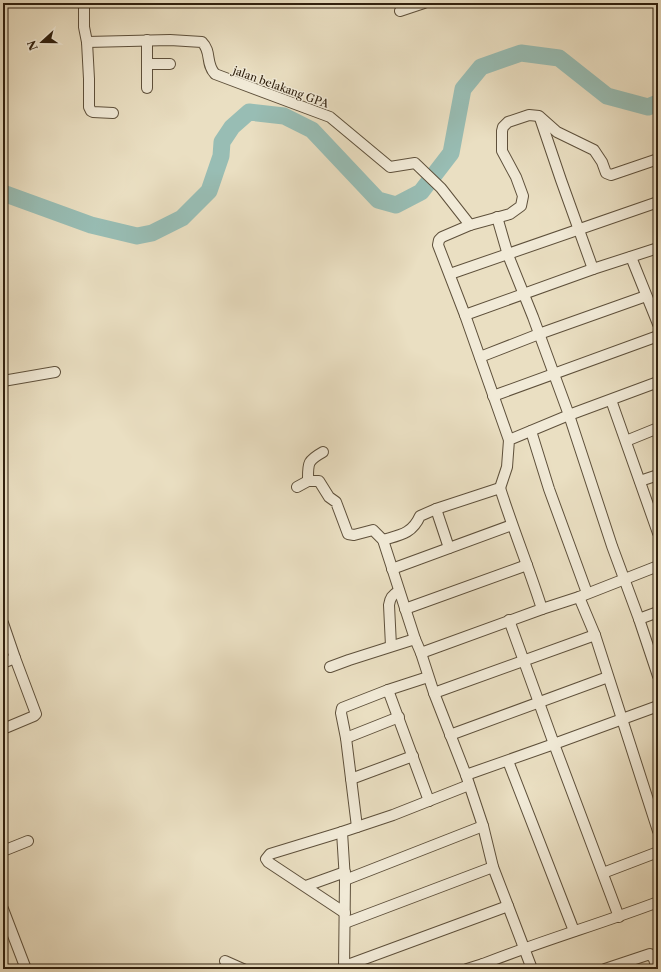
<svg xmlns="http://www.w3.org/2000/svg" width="661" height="972" font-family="'Libre Caslon Text',serif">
  <rect width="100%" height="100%" fill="#eadfc2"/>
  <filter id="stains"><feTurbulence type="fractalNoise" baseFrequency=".005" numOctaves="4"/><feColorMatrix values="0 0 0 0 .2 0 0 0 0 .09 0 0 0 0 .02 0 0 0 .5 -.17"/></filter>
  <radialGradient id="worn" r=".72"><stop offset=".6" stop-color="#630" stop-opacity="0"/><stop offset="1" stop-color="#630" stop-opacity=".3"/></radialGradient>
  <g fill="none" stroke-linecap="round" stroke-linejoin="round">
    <path stroke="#98bdb4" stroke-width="17" d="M3,193L91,225L137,236L152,233L182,218L209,191L221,156L222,142L232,127L249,112L284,116L312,130L378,200L396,205L421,192L451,153L463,89L481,67L521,53L559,58L607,96L648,107L658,103"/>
    <defs>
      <g id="minor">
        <path d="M84,3V27L87,42L89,79V107L91,111L93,112L113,113"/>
        <path d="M400,11L424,3"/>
        <path d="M87,42L170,40L202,42C212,52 205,63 215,74L330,117L390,167L415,163L441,188L470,225"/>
        <path d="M148,64H170"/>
        <path d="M147,88V40"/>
        <path d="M540,118L561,180L593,269"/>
        <path d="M497,217L508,255L533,317L569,415L612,546L639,619L658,676"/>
        <path d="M631,257L658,324"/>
        <path d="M450,274L658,202"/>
        <path d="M465,315L438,245L439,240L442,237L470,225L510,214L521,206L523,196L516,177L502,151V131L503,127L508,122L529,115L539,116L557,132L594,150L602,162L606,173L611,175L658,159"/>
        <path d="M480,357L539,334L646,296"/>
        <path d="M3,381L55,372"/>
        <path d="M493,396L658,336"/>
        <path d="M611,400L658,533"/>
        <path d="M531,431L549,489L587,593"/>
        <path d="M509,440L465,315L593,269L658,248"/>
        <path d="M626,441L658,428"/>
        <path d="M308,481C308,463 307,461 323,452"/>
        <path d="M640,481L658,475"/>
        <path d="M297,487L308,481H319L329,497L336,502L348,534L354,535L373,530L383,540L415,639L421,653L434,693L466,775L483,826L493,867L508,906"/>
        <path d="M500,488L507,467L509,440L569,415L658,382"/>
        <path d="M436,509L449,548"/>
        <path d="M383,540C400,535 412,534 420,516L436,509L500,488C513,529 529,568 542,609L421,653"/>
        <path d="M392,569L512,525"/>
        <path d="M579,597L595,635L658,831"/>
        <path d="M405,609L527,565"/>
        <path d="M542,609L579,597L658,566"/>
        <path d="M639,619L658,612"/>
        <path d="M509,620L554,744L658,706"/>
        <path d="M3,623L15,658L3,663"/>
        <path d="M391,646L389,605C390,598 392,595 399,591"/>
        <path d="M330,667L349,660L415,639"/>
        <path d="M388,690L429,801"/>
        <path d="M434,693L595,635"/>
        <path d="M3,729L34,716L36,714L15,658"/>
        <path d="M450,735L608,677"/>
        <path d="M346,738L399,717"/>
        <path d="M508,761L574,931"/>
        <path d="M466,775L554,744L619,917"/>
        <path d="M351,779L413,756"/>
        <path d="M357,827L346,738L341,713L342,708L388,690L428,677"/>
        <path d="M342,832L270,854L266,859L268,862L345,913"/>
        <path d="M3,851L28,841"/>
        <path d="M603,873L658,852"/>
        <path d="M345,880L483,826"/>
        <path d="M306,886L345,872"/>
        <path d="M3,909L26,969"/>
        <path d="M345,923L493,867"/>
        <path d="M225,961L243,969"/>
        <path d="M483,964C541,941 600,924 658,902"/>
        <path d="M345,966L508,906L532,969"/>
        <path d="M344,969L345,880L342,832L393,815L469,785"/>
        <path d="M467,969L483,964L485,969"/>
        <path d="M605,969L650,954L654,959L657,969"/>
      </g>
    </defs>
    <use href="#minor" stroke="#5e503b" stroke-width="12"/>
    <use href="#minor" stroke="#f1ead7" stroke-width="10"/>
  </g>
  <g text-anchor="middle" stroke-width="3" stroke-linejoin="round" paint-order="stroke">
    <g font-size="11" fill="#30200e" stroke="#f1ead7">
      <text transform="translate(281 87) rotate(20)" y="4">jalan belakang GPA</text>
    </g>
  </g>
  <rect width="661" height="972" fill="none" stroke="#eadfc2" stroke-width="16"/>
  <rect x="4" y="4" width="653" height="964" fill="none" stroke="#30200e" stroke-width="2"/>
  <rect x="8" y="8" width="645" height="956" fill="none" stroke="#30200e"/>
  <g transform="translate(42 42) rotate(249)" stroke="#f1ead7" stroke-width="3" paint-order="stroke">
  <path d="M0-3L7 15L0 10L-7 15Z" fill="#30200e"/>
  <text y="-6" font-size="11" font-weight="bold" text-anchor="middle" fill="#30200e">N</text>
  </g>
  <rect width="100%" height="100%" filter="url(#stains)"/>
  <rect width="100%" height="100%" fill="url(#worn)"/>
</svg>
